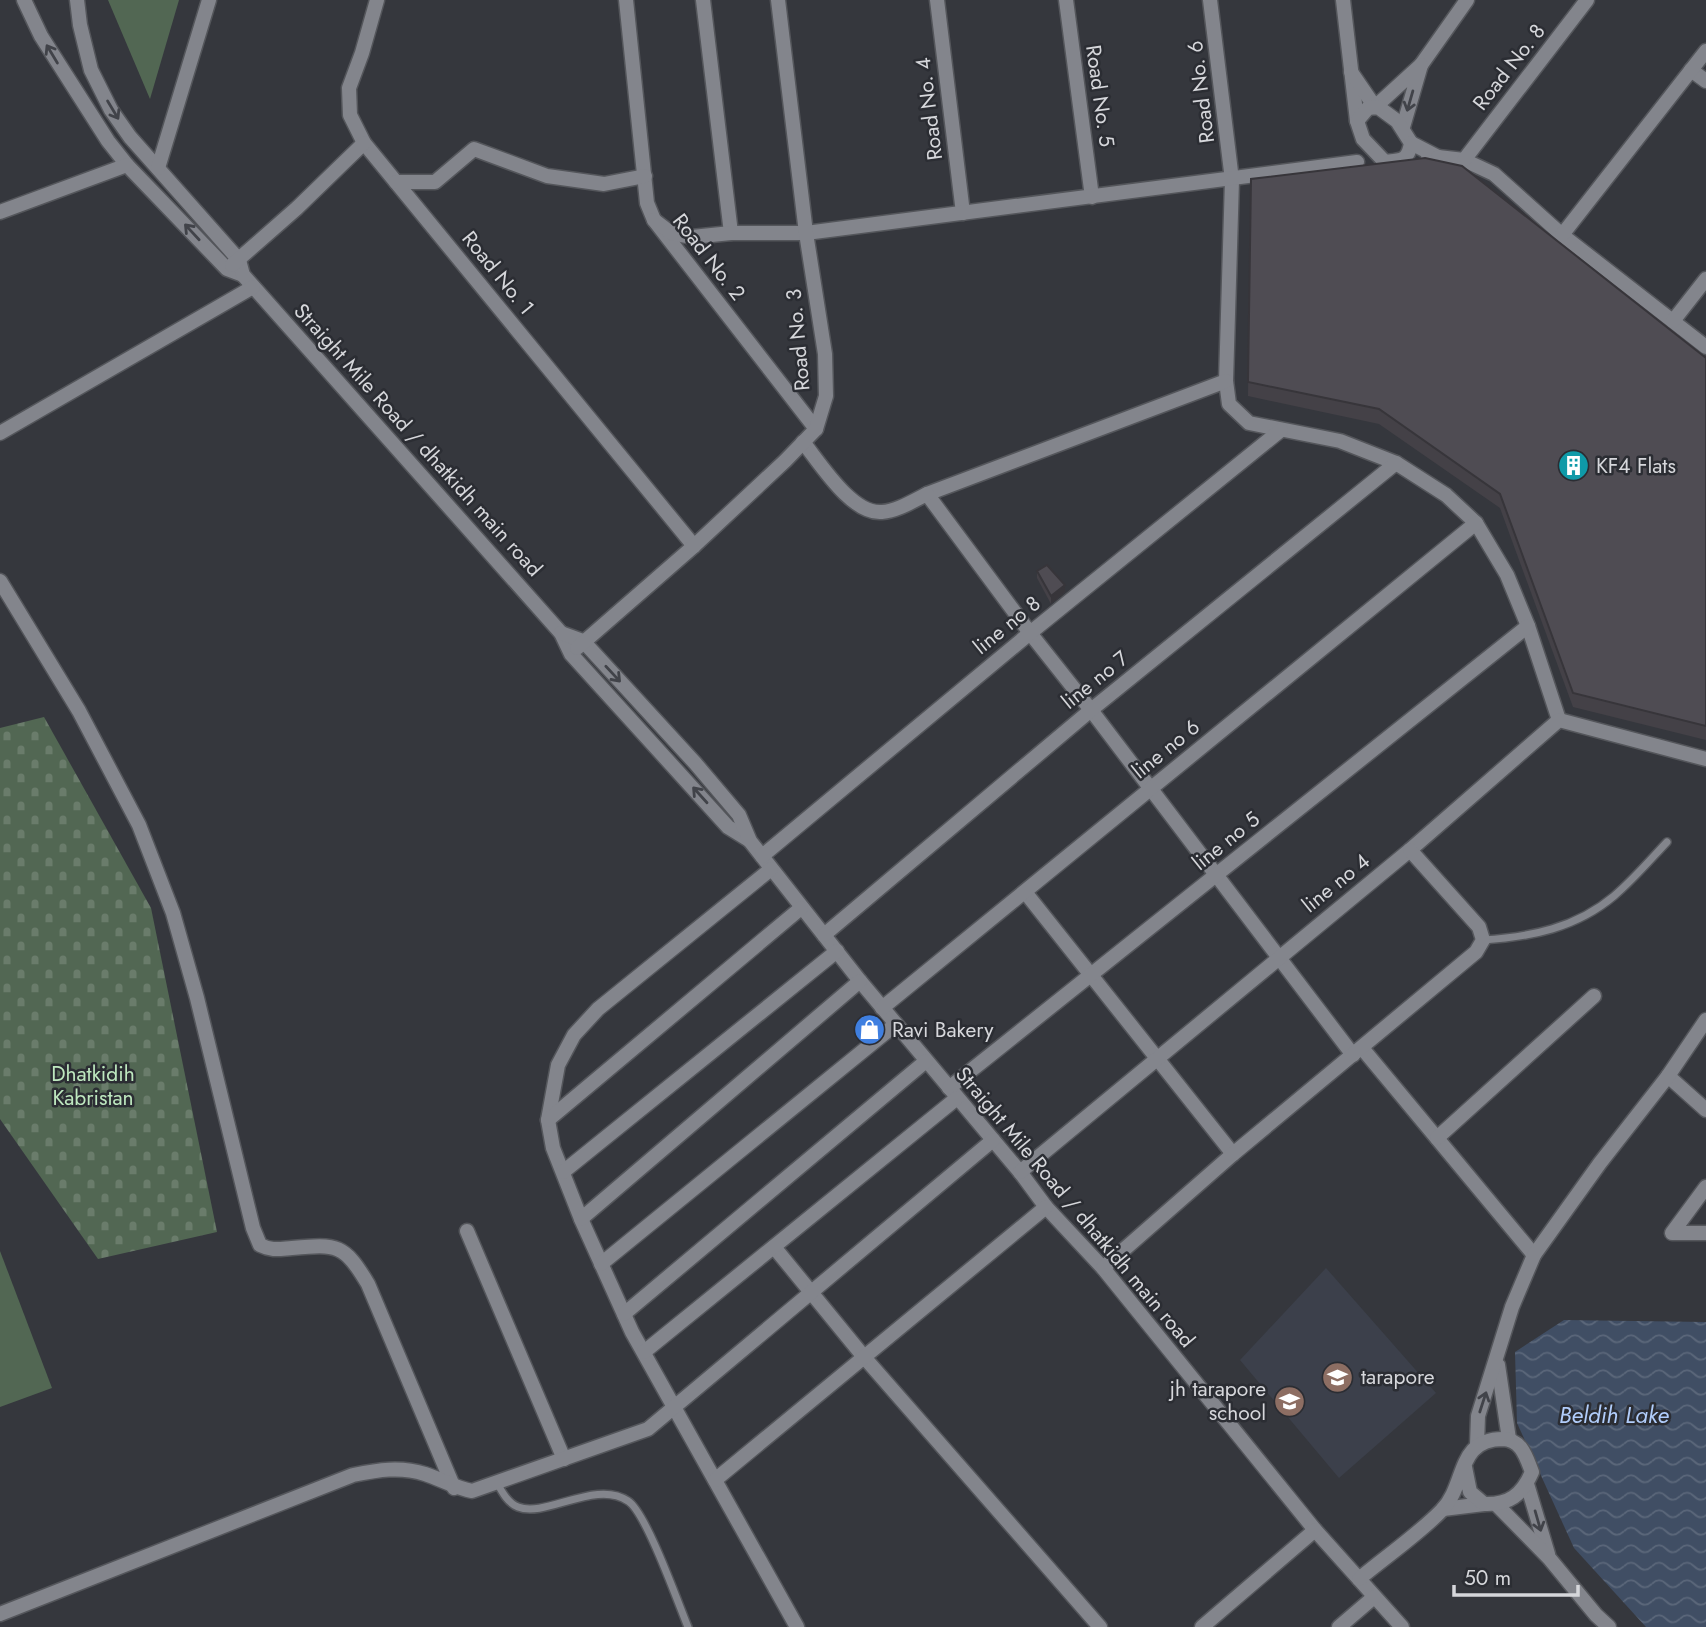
<svg xmlns="http://www.w3.org/2000/svg" width="1706" height="1627" font-family="Jost,sans-serif">
  <defs>
    <pattern id="cemetery-stones" width="16" height="16" patternUnits="userSpaceOnUse" patternTransform="scale(1.75)"><rect width="16" height="16" fill="#526753"/><path d="M2 7V4a2 2 0 0 1 4 0v3zM10 15v-3a2 2 0 0 1 4 0v3z" fill="#6a7c6b"/></pattern>
    <pattern id="water-waves" width="16" height="10" patternUnits="userSpaceOnUse" patternTransform="scale(1.75)"><rect width="16" height="10" fill="#404e64"/><path d="M0 5q4-4 8 0t8 0" fill="none" stroke="#5b677a"/></pattern>
  </defs>
  <rect width="100%" height="100%" fill="#35373d"/>
  <path fill="#3c404b" d="M1326,1268L1436,1393L1339,1478L1240,1360Z"/>
  <g fill="#526753">
    <path d="M108,0H179L150,99Z"/>
    <path d="M0,1251L52,1388L0,1407Z"/>
  </g>
  <path fill="url(#cemetery-stones)" d="M44,717L151,908L217,1232L98,1259L0,1119V728Z"/>
  <path fill="url(#water-waves)" d="M1564,1320L1706,1322V1627H1646L1574,1548L1517,1423L1515,1352Z"/>
  <g fill="none" stroke-linecap="round" stroke-linejoin="round">
    <defs>
      <g id="lane">
        <path d="M1483,940C1531,937 1576,928 1614,896C1633,880 1650,860 1667,842"/>
        <path d="M497,1483C502,1492 508,1503 518,1507C546,1518 596,1479 628,1501C646,1512 678,1603 688,1627"/>
      </g>
      <g id="street">
        <path d="M24,0L41,36L108,141L127,165L227,269L243,275"/>
        <path d="M77,0L80,25L91,70L111,110L130,137L239,260L243,275L561,633L571,654L728,827L749,840"/>
        <path d="M377,0L362,53L349,88L350,115L364,143L694,546"/>
        <path d="M626,0L647,203L654,220L816,429"/>
        <path d="M703,0L731,233"/>
        <path d="M937,0L963,213"/>
        <path d="M1066,0L1092,197"/>
        <path d="M1210,0L1232,180L1226,381L1229,404L1249,423L1340,441L1396,463L1446,495L1476,523L1507,575L1528,626L1559,720"/>
        <path d="M1343,0L1357,121"/>
        <path d="M1421,65L1467,0"/>
        <path d="M1691,70L1706,81"/>
        <path d="M1351,72L1375,107L1421,65L1403,127"/>
        <path d="M1378,107L1397,121L1411,143C1408,161 1402,160 1385,162L1363,139L1357,121L1368,108Z"/>
        <path d="M1411,143L1438,157L1428,158"/>
        <path d="M1438,157L1464,160L1494,174L1562,235L1706,347"/>
        <path d="M1464,160L1587,0"/>
        <path d="M158,168L209,0"/>
        <path d="M396,182H435L474,149L547,176L604,184L645,176"/>
        <path d="M0,212L127,165"/>
        <path d="M654,220L671,233L692,237L731,233H806L1357,162"/>
        <path d="M1562,235L1706,51"/>
        <path d="M232,265L297,208L364,143"/>
        <path d="M1673,321L1706,279"/>
        <path d="M1226,381L927,494L1030,633L1091,710L1353,1055"/>
        <path d="M0,433L253,287"/>
        <path d="M803,442C820,463 852,515 882,512C897,511 913,501 927,494"/>
        <path d="M0,581L79,711L139,825L173,913L197,998L253,1228L260,1245C272,1251 279,1249 292,1248C338,1244 344,1244 368,1284L454,1488"/>
        <path d="M561,633L583,641L695,763L739,815L750,841L860,981L1020,1172L1046,1207L1103,1268L1315,1530L1402,1627"/>
        <path d="M577,648L694,546L785,461L816,429L826,396L825,354L806,233L778,0"/>
        <path d="M762,856L1030,633L1281,430"/>
        <path d="M771,869L598,1009L574,1035L558,1065L548,1120L553,1148L581,1219L632,1332L797,1627"/>
        <path d="M1025,892L1233,1154"/>
        <path d="M824,935L1091,710L1396,463"/>
        <path d="M882,1008L1476,523"/>
        <path d="M1362,1048L1534,1255"/>
        <path d="M1668,1076L1706,1110"/>
        <path d="M949,1088L1528,626"/>
        <path d="M548,1120L801,908"/>
        <path d="M1437,1138L1594,996"/>
        <path d="M563,1172L837,951"/>
        <path d="M1020,1172L1410,850L1559,720L1706,759"/>
        <path d="M1706,1187L1672,1233H1706"/>
        <path d="M581,1219L860,981"/>
        <path d="M467,1231L564,1459"/>
        <path d="M774,1247L864,1357L1100,1627"/>
        <path d="M601,1264L896,1024"/>
        <path d="M1103,1268L1233,1154L1476,952L1483,940L1479,927L1410,850"/>
        <path d="M624,1314L926,1061"/>
        <path d="M644,1352L957,1098"/>
        <path d="M1498,1365L1509,1439"/>
        <path d="M1477,1445L1478,1416L1512,1307L1534,1255L1600,1163L1668,1076L1706,1020"/>
        <path d="M715,1480L1046,1207"/>
        <path d="M1527,1484L1548,1554"/>
        <path d="M1497,1505L1549,1558L1596,1615L1609,1627"/>
        <path d="M1443,1509L1484,1504"/>
        <path d="M1359,1579C1384,1558 1420,1533 1442,1510C1467,1484 1456,1439 1503,1439C1522,1440 1526,1457 1532,1472C1522,1495 1509,1505 1484,1504L1470,1492L1465,1467"/>
        <path d="M0,1614L353,1475C378,1470 400,1466 425,1474C441,1479 455,1488 472,1491L648,1429L993,1140"/>
        <path d="M1202,1627L1315,1530"/>
        <path d="M1339,1627L1374,1597"/>
      </g>
    </defs>
    <use href="#lane" stroke="#54565b" stroke-width="10"/>
    <use href="#street" stroke="#54565b" stroke-width="17"/>
    <use href="#lane" stroke="#83858c" stroke-width="7"/>
    <use href="#street" stroke="#83858c" stroke-width="14"/>
  </g>
  <g fill="#444147">
    <path d="M1251,179L1706,358V740L1573,707L1500,508L1379,424L1248,396Z"/>
    <path d="M1037,571L1065,592L1051,604L1037,578Z"/>
  </g>
  <path fill="#37353a" d="M1065,585V592L1051,604V596Z"/>
  <g fill="#4f4c53" stroke="#37353a" stroke-width="2">
    <path d="M1425,158L1462,166L1706,358V726L1573,693L1500,494L1379,409L1248,382L1251,179Z"/>
    <path d="M1047,565L1065,585L1051,596L1037,571Z"/>
  </g>
  <defs><path id="oneway-shaft" d="M-6 0H5M1.5-3L5.5 0L1.5 3" fill="none" stroke-width="1.6" stroke-linecap="round" stroke-linejoin="round" transform="scale(1.75)"/></defs>
  <g stroke="#414349">
    <use href="#oneway-shaft" transform="translate(52 54) rotate(-121)"/>
    <use href="#oneway-shaft" transform="translate(1410 101) rotate(106)"/>
    <use href="#oneway-shaft" transform="translate(113 110) rotate(59)"/>
    <use href="#oneway-shaft" transform="translate(192 232) rotate(-133)"/>
    <use href="#oneway-shaft" transform="translate(613 674) rotate(47)"/>
    <use href="#oneway-shaft" transform="translate(700 795) rotate(-132)"/>
    <use href="#oneway-shaft" transform="translate(1483 1402) rotate(-72)"/>
    <use href="#oneway-shaft" transform="translate(1538 1521) rotate(74)"/>
  </g>
  <defs>
    <symbol id="building-disc" viewBox="-11 -11 22 22"><circle r="9.5" fill="#0f9aa8" stroke="#2b2d33"/><path d="M-4-6H4V6H1V3H-1V6H-4ZM-2.5-4.3h1.7v1.8h-1.7ZM.8-4.3h1.7v1.8H.8ZM-2.5-1h1.7V.8h-1.7ZM.8-1h1.7V.8H.8Z" fill="#fff"/></symbol>
    <symbol id="shop-disc" viewBox="-11 -11 22 22"><circle r="9.5" fill="#3f7fe0" stroke="#2b2d33"/><path d="M-5-2.5h2.3a2.7 3.5 0 0 1 5.4 0H5L5.5 6h-11ZM-1.5-2.5h3a1.5 2.3 0 0 0-3 0Z" fill="#fff"/></symbol>
    <symbol id="school-disc" viewBox="-11 -11 22 22"><circle r="9.5" fill="#8d6e63" stroke="#2b2d33"/><path d="M0-5L7-2L0 1L-7-2ZM-4 1L0 2.5L4 1V4Q0 6-4 4Z" fill="#fff"/></symbol>
  </defs>
  <g fill-rule="evenodd">
    <use href="#building-disc" x="1556" y="448" width="35" height="35"/>
    <use href="#shop-disc" x="852" y="1012" width="35" height="35"/>
    <use href="#school-disc" x="1320" y="1360" width="35" height="35"/>
    <use href="#school-disc" x="1272" y="1384" width="35" height="35"/>
  </g>
  <g text-anchor="middle" stroke-width="5" stroke-linejoin="round" paint-order="stroke">
    <g font-size="21" fill="#d6d7db" stroke="#2b2d33">
      <text transform="translate(1509 67) rotate(-52)" y="7">Road No. 8</text>
      <text transform="translate(1201 92) rotate(-97)" y="7">Road No. 6</text>
      <text transform="translate(1100 96) rotate(82)" y="7">Road No. 5</text>
      <text transform="translate(929 109) rotate(-97)" y="7">Road No. 4</text>
      <text transform="translate(709 257) rotate(52)" y="7">Road No. 2</text>
      <text transform="translate(498 273) rotate(51)" y="7">Road No. 1</text>
      <text transform="translate(798 340) rotate(-95)" y="7">Road No. 3</text>
      <text transform="translate(418 440) rotate(48)" y="7">Straight Mile Road / dhatkidh main road</text>
      <text transform="translate(1007 625) rotate(-39)" y="7">line no 8</text>
      <text transform="translate(1095 680) rotate(-39)" y="7">line no 7</text>
      <text transform="translate(1166 749) rotate(-39)" y="7">line no 6</text>
      <text transform="translate(1226 841) rotate(-39)" y="7">line no 5</text>
      <text transform="translate(1336 883) rotate(-39)" y="7">line no 4</text>
      <text transform="translate(1075 1207) rotate(50)" y="7">Straight Mile Road / dhatkidh main road</text>
    </g>
    <g font-size="21" fill="#d6d7db" stroke="#2b2d33" text-anchor="start">
      <text x="1596" y="473">KF4 Flats</text>
      <text x="892" y="1037">Ravi Bakery</text>
      <text x="1361" y="1384">tarapore</text>
      <text x="1266" y="1396" text-anchor="end">jh tarapore<tspan x="1266" dy="24">school</tspan></text>
    </g>
    <g font-size="21" fill="#bee8bf" stroke="#2b2d33">
      <text x="93" y="1081">Dhatkidih<tspan x="93" dy="24">Kabristan</tspan></text>
    </g>
    <g font-size="23" font-style="italic" fill="#b1cdfb" stroke="#2b2d33">
      <text x="1614" y="1423">Beldih Lake</text>
    </g>
  </g>
  <path d="M1454 1585v10h124v-10" fill="none" stroke="#d6d7db" stroke-width="3.5"/>
  <text x="1464" y="1585" font-size="21" fill="#d6d7db" stroke="#2b2d33" stroke-width="5" paint-order="stroke">50 m</text>
</svg>
